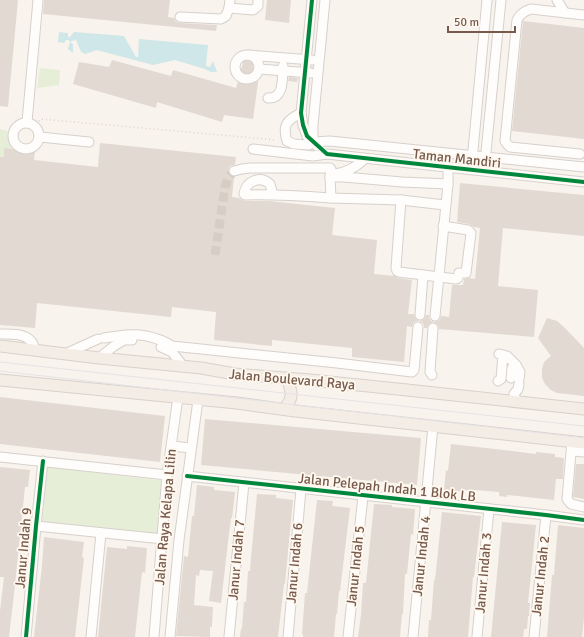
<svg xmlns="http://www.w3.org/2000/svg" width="584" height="637" font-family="Signika,sans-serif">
  <rect width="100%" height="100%" fill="#f8f3ed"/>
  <g fill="#e6eed8">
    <path d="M40,68L60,70L59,85L37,88Z"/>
    <path d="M0,129L14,133L19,149L4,148V157H0Z"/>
    <path d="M47,467L165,481L161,539L42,524Z"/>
  </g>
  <path fill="#cfe7e8" d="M59,32L68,33V37H70L74,32L124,36L136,57H138L139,39L208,45L206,66L210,67L213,61L217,72H211L205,69L175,60L153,65L97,50L85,54L81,52L76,40L71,41V43L73,44V53L68,49L70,42L69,40H66L64,43L58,42Z"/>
  <g fill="#e2d9d2">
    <path d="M0,0H18L8,107L0,106Z"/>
    <path d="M44,0H170L168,17L174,18L176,22L180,23L217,25L216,31L43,14Z"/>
    <path d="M267,0H291L289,23L265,20Z"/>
    <path d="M523,21L584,28V139L512,131Z"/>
    <path d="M244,59L248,61L260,62V63H257L254,65L253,68L254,72L259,75L253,119L224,115L222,122L157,102L156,108L73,84L79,62L109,67L112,60L171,76L173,70L236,88Z"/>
    <path d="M289,77L298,78L297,82L288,81Z"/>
    <path d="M100,143L236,157L235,165L230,166L228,170L229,175L234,177L232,197L239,198L242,200L245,201H269L335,208L332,235L377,240L374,274L395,276L398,278L412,280L408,314H414L415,318L419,321L423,320L425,318L426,315H429V318L431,321L435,322L440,320L441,316L449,317L452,285H463L464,279L469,278L475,279L480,228L474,227L469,224L457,222L460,183L584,195V236L503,228L498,286L538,290L534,337L439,329L438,325L434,322L430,323L428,325L427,328H424V325L422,322L419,321H416L413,323L412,327L407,326L404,362L352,357V348L272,340V346L214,340L216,312L172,307L171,317L37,303L35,328L0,325V157H4V148L35,151L34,160L98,167Z"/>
    <path d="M547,318L557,321L565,328L584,348V396L557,393L551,390L545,384L542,378V369L544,362L551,356L538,338Z"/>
    <path d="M0,397L165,416L160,462L0,444Z"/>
    <path d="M205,419L421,438L417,485L201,465Z"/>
    <path d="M451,444L520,452L536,454V452L555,454V457L564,458L563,479H556L554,500L507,495V497L499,496V492L475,490L474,491L465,490V492L444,490L446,470L448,471Z"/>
    <path d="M576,464H584V499L573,497Z"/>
    <path d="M0,467L30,470L28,487H25L14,594L9,637H0V611L4,577H0Z"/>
    <path d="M197,485L214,487V490L235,492L232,518H231L228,542L221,603L209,601L213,571L200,570L199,576L196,575L194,605L213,607L212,627H210V637L176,636L184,556L188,557L192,516H194Z"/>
    <path d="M257,494L276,495V498L293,500L285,584H284L278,637H240L241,628L242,629L244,602H246L248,571H250L251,558Z"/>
    <path d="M317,500L333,501L332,506L350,508L340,591H339L337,614H336L334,637H303V634H302L305,593H307Z"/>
    <path d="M374,504L392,505V507L415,509L413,535L411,534L407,574H405L403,614H402L400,637H358L361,615L363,583H366Z"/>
    <path d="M442,512L481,516L474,577H473L468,637H428L429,620H431L434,580H435Z"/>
    <path d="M502,522L536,525L528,603H530L529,616H528L527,629H524L523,637H491Z"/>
    <path d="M558,525L584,528V617L582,637H547L552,575H554L555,562Z"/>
    <path d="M44,537L84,542L82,557L84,558L75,637H34L42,566Z"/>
    <path d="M127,546L147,548L145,573L142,572L135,637H98L107,547L127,549Z"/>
  </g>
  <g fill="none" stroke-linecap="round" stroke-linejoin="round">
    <path stroke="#d8cdc5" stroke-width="9" stroke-dasharray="9 4.5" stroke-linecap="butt" d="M215,255L225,187L228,178L234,171"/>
    <defs>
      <g id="minor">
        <path d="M230,0L229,8L253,10L258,6V0"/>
        <path d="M312,0L301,113L303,125L307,136L317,146"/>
        <path d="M557,0L565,13"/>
        <path d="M180,17L221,19L226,16L229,8"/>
        <path d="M249,55L312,60"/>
        <circle cx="247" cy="67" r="12"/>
        <path d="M259,69L311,73"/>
        <path d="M268,98C285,99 282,77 283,66"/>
        <path d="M301,113C287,120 282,125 287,141L294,144L309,145L313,142L330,141L584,167"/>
        <path d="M27,122L38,0"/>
        <circle cx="26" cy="136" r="13"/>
        <path d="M40,137L89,142"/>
        <path d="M313,142V125L325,0"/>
        <path d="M253,149L313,156L327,154L584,182"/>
        <path d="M580,154L510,147L507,144L505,141L517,20C521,13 525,11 531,9L584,15"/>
        <path d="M472,161L487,0"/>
        <path d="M485,162L501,0"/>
        <path d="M234,171L242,169L250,168H330L331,169L330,177"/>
        <path d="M335,174C348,172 355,167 365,159"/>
        <path d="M273,195L270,184C260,175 246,181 244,194L245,195C274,194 303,196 331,198L330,177H344L402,182L448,184"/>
        <path d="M331,198L401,200L445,205"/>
        <path d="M401,200L396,268L397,271L399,272L456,279L458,278L459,273H466L471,233L468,230L443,226"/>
        <path d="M420,315L423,275"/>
        <path d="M435,316L448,184V168"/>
        <path d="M0,334C10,334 24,333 31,341C33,343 34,347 34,350"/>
        <path d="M104,338C122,335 140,332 157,339C162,340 167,343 172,346L337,363L412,372L414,370L418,327"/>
        <path d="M161,347L172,352L183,366"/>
        <path d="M65,354L98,339"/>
        <path d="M499,354L507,356L516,365L520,372L519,379"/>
        <path d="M99,358L114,346L124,340H132"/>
        <path d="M432,375L430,372L433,328"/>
        <path d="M511,378L512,368L516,365"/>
        <path d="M498,381L501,379L503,355"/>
        <path d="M519,384L518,389L514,394C514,398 516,400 520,402"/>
        <path d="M572,441L567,499L571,504L584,507"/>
        <path d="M574,443L573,451L584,452"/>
        <path d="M172,446L191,448"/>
        <path d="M0,457L167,475"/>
        <path d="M187,476L546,515L584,520"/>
        <path d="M36,526L163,539"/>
        <path d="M26,637L36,526L43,461"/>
        <path d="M91,637L101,533"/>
        <path d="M154,637L167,475L178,397"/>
        <path d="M170,637L179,540L198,400"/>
        <path d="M229,637L244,483"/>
        <path d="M288,637L301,489"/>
        <path d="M348,637L363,496"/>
        <path d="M413,637L433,426"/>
        <path d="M477,637L489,509"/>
        <path d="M534,637L546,515"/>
      </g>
      <g id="major">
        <path d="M0,346L99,358L201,368L235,374L310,380L407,390L584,409"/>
        <path d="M0,380L155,395L237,403L295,411L584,443"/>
        <path d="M286,407C293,397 292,393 288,381"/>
      </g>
    </defs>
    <use href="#minor" stroke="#d7d0cb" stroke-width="11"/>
    <use href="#major" stroke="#d9d0cb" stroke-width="13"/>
    <path stroke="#dad2ce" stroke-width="1.5" stroke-dasharray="1 3" stroke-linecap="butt" d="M36,124L41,119L277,140"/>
    <use href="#minor" stroke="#fefdfc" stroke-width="9"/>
    <use href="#major" stroke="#f3ede6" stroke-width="11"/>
    <g stroke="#e5e3e5" stroke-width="1">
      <path d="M0,362L584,426"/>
      <path d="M0,371L584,438"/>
    </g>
    <defs>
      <g id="cycleway">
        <path d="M312,0L301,113L303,125L307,136L327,154L584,182"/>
        <path d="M187,476L546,515L584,520"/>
        <path d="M26,637L36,526L43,461"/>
      </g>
    </defs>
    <use href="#cycleway" stroke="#fff8ef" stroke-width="6"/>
    <use href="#cycleway" stroke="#00873e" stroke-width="4"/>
  </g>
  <g text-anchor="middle" stroke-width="3.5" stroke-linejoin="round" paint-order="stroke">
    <g font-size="14" fill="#775a4c" stroke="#fff8ef">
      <text transform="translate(457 158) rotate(6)" y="5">Taman Mandiri</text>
      <text transform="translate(292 379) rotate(5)" y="5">Jalan Boulevard Raya</text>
      <text transform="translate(387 487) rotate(6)" y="5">Jalan Pelepah Indah 1 Blok LB</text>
      <text transform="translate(165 517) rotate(-85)" y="5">Jalan Raya Kelapa Lilin</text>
      <text transform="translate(23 548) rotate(-85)" y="5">Janur Indah 9</text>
      <text transform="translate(421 556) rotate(-84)" y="5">Janur Indah 4</text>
      <text transform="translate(236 560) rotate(-85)" y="5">Janur Indah 7</text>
      <text transform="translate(294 563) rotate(-85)" y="5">Janur Indah 6</text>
      <text transform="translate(355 566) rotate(-84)" y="5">Janur Indah 5</text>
      <text transform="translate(483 573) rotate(-85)" y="5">Janur Indah 3</text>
      <text transform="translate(540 576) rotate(-84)" y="5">Janur Indah 2</text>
    </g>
  </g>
  <path d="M448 26v6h67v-6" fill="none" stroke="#775a4c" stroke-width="2"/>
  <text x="454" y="26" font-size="12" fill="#775a4c" stroke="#fff8ef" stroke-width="3" paint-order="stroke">50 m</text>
</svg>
